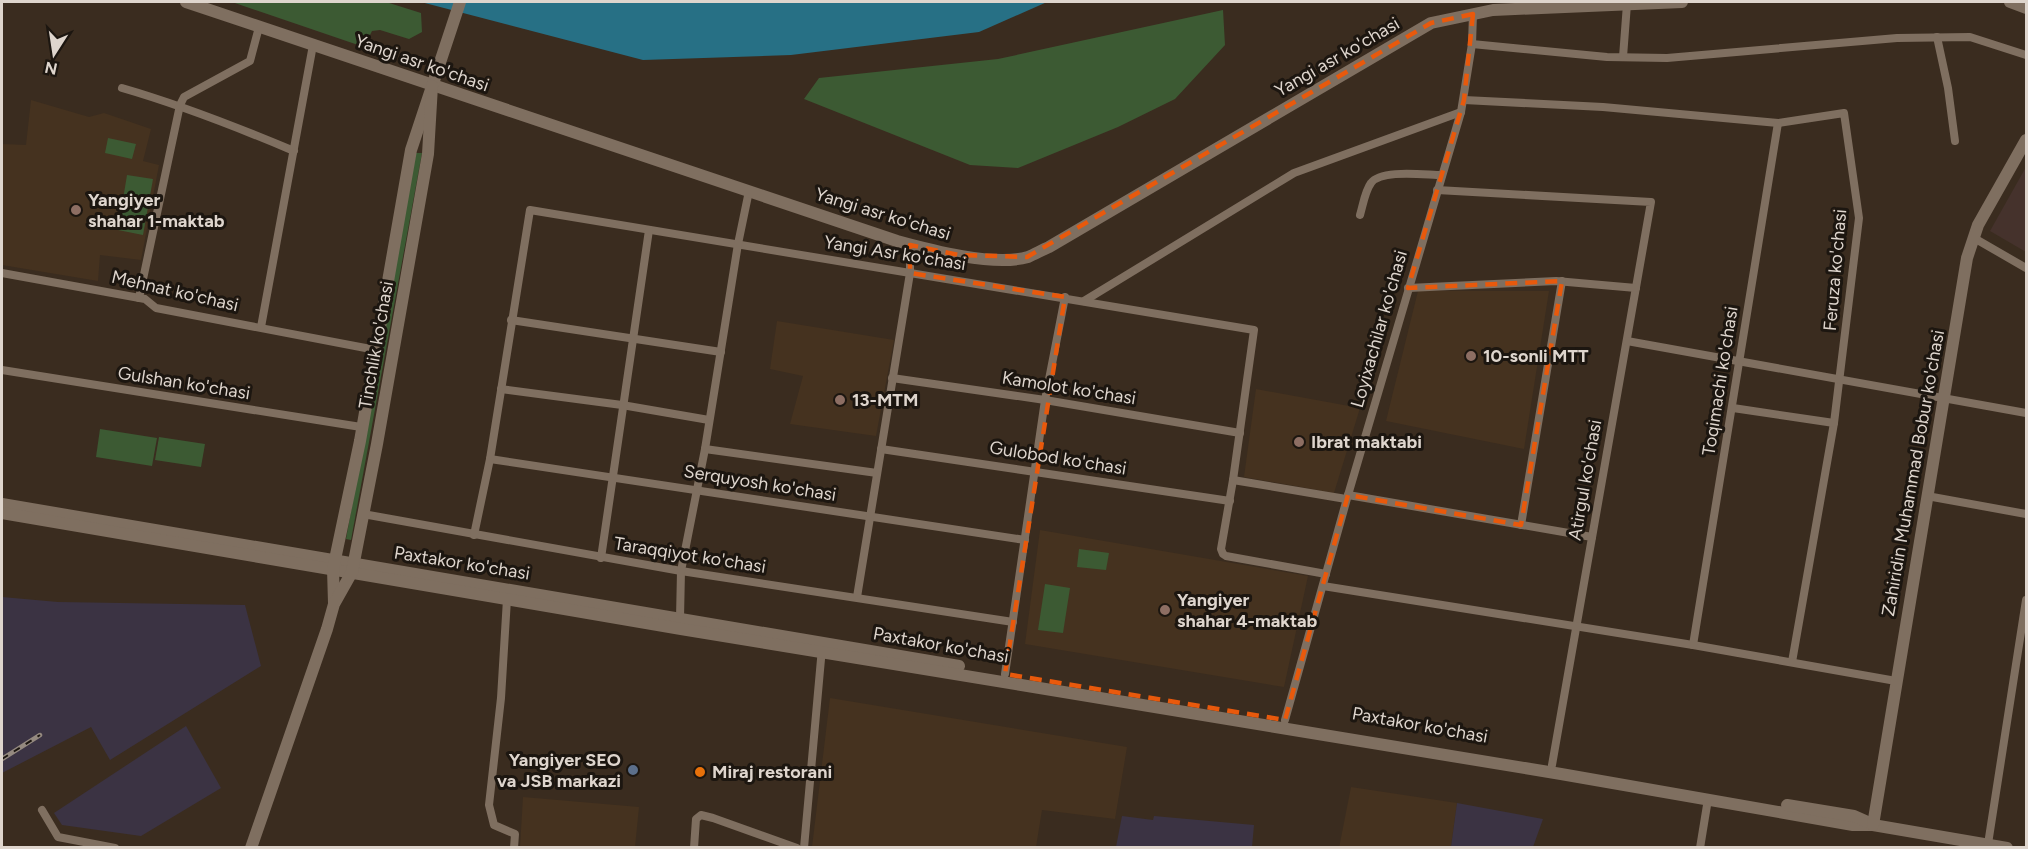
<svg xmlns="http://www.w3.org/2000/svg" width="2028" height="849" font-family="Figtree,sans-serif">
  <rect width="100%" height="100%" fill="#3a2c1f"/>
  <g fill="#45321f">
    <path d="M31,100L89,117L104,113L151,129L143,161L159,165L141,260L100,255L98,281L2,265V144L26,145Z"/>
    <path d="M1418,291H1549L1524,449L1386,421Z"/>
    <path d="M777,321L894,340L876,436L790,424L803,376L770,369Z"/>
    <path d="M1256,389L1360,408L1334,493L1244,477Z"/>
    <path d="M1040,530L1308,576L1284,687L1025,644Z"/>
    <path d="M830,698L1127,747L1115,819L1042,810L1036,847H812Z"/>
    <path d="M1351,787L1457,803L1451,847L1339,848Z"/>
    <path d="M523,797L639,807L635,847H520Z"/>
  </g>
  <g fill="#3b3343">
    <path d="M2,597L58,602L245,605L261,666L110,760L91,727L2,773Z"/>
    <path d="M186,726L221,788L141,836L62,825L54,813Z"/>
    <path d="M1457,803L1543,819L1533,847H1451Z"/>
    <path d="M1122,816L1153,820L1154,816L1254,825L1252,847H1116Z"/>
  </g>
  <path fill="#45322c" d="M2026,167V252L1990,231Z"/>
  <g fill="#3c5a33">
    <path d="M232,2H386L421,13L422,32L409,39L380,30L372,31L364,47Z"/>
    <path d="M1223,10L1225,45L1175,99L1118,127L1018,168L970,165L804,99L819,78L998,59Z"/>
    <path d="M108,138L136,144L132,159L105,153Z"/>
    <path d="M416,153H422L351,540L346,539Z"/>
    <path d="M127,175L153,179L143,235L118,230Z"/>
    <path d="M100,429L157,438L152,466L96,457Z"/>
    <path d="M159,437L205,444L201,467L155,460Z"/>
    <path d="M1079,549L1109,553L1106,570L1077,567Z"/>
    <path d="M1045,584L1070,588L1063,633L1038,630Z"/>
  </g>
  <path fill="#277085" d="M421,2H1047L979,32L791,55L643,60Z"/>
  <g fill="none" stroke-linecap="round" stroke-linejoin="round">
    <g stroke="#7f6f60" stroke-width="8">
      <path d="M1937,37L1948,88L1955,141"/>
      <path d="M1472,44L1607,57L1667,58L1897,38L1970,37L2026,55"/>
      <path d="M1623,57L1627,4"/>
      <path d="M122,88C181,105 237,127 294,151"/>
      <path d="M1464,100L1603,107L1778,123L1844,113L1859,218L1834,423L1792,662"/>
      <path d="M1437,190L1651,202L1552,765"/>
      <path d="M1360,215C1363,205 1365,191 1371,183C1381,169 1425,175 1442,175"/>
      <path d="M1974,238L2026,268"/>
      <path d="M2,273L145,299L156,308L376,350"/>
      <path d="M1408,288L1556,281L1636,288"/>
      <path d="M139,298L180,105L184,97L250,61L259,27"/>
      <path d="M1084,301L1294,173L1461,112"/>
      <path d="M511,320L721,352"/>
      <path d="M261,327L313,45"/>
      <path d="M1627,341L2026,413"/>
      <path d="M2,370L361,427"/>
      <path d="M892,378L1045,400L1240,433"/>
      <path d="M501,389L622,405L709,420"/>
      <path d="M1733,408L1834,423"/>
      <path d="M705,449L877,473"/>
      <path d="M881,449L1230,501"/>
      <path d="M490,459L1025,540"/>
      <path d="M1233,480L1346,499"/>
      <path d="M1348,495L1592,537"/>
      <path d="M1927,496L2026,514"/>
      <path d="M363,514L681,571L1013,622"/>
      <path d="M1521,525L1562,281"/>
      <path d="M474,535L490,459L530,210L1254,330L1233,480L1221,549L1223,554L1226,556L1326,574"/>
      <path d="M601,558L649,230"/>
      <path d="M1323,586L1693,645L1896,681"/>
      <path d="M857,597L910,273V245"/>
      <path d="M507,599L501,698L489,805L494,825L515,834L514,848"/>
      <path d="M680,618L681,571L705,449L738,244L749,191"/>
      <path d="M1693,645L1778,123"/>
      <path d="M1005,674L1045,400L1065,297"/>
      <path d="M1285,720L1348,495L1461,112L1472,44L1473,14"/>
      <path d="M42,810L58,837L115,848"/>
      <path d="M1988,844L2026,600"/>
      <path d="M694,848L696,819L701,815L713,818L797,848"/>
      <path d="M804,848L822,648"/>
      <path d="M1700,848L1708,799"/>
    </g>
    <g stroke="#7f6f60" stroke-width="12">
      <path d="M186,2L897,241C930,250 994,267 1028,257C1035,254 1042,250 1049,247L1431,23L1493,10L1682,2"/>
      <path d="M2010,2L2026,8"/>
      <path d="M2,504L959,666"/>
      <path d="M2,513L681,629L1561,774L1853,825H1873L2007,848"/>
      <path d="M334,603L333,569L360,441L411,150L460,2"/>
      <path d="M1787,805L1854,816L1872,824"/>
      <path d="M1873,825L1967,258L1978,225L2026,140"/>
      <path d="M251,848L327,629L334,604L352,572L377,444L428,154L432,86"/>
    </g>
    <defs>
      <path id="rail" d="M2,759L40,735"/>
    </defs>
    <use href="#rail" stroke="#94897f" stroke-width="4.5"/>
    <use href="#rail" stroke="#1c1610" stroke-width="2" stroke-dasharray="7" stroke-linecap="butt"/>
  </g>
  <path fill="none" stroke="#e8590c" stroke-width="4.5" stroke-dasharray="12 8" stroke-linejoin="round" d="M1473,14L1464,100L1408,288L1562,281L1521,525L1348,495L1285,720L1005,674L1065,297L910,273V245L959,255L1027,257L1431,23Z"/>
  <g fill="#8d6e63" stroke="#1c1610" stroke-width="2">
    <circle cx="76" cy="210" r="6"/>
    <circle cx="1471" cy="356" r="6"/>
    <circle cx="840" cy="400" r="6"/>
    <circle cx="1299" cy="442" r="6"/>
    <circle cx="1165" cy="610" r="6"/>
  </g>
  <circle fill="#5c6f8a" stroke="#1c1610" stroke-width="2" cx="633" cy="770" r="6"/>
  <circle fill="#e8710a" stroke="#1c1610" stroke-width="2" cx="700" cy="772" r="6"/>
  <g text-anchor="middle" stroke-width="6" stroke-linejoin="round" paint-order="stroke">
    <g font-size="18" fill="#ded5cd" stroke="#1c1610">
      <text transform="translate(1337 57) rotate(-30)" y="6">Yangi asr ko'chasi</text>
      <text transform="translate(422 63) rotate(19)" y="6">Yangi asr ko'chasi</text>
      <text transform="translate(883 214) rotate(17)" y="6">Yangi asr ko'chasi</text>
      <text transform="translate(895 253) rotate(9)" y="6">Yangi Asr ko'chasi</text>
      <text transform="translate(1835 270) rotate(-85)" y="6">Feruza ko'chasi</text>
      <text transform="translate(175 291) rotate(13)" y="6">Mehnat ko'chasi</text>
      <text transform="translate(1379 329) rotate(-74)" y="6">Loyixachilar ko'chasi</text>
      <text transform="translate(376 345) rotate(-80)" y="6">Tinchlik ko'chasi</text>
      <text transform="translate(1720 381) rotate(-81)" y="6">Toqimachi ko'chasi</text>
      <text transform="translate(184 383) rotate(9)" y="6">Gulshan ko'chasi</text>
      <text transform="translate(1069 388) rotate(9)" y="6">Kamolot ko'chasi</text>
      <text transform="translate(1058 458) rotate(9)" y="6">Gulobod ko'chasi</text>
      <text transform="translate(1913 473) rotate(-80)" y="6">Zahiridin Muhammad Bobur ko'chasi</text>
      <text transform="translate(1585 480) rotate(-80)" y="6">Atirgul ko'chasi</text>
      <text transform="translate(760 483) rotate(9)" y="6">Serquyosh ko'chasi</text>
      <text transform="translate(690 555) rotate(9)" y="6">Taraqqiyot ko'chasi</text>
      <text transform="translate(462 563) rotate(9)" y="6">Paxtakor ko'chasi</text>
      <text transform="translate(941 645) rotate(10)" y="6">Paxtakor ko'chasi</text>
      <text transform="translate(1420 725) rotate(10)" y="6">Paxtakor ko'chasi</text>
    </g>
    <g font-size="18" font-weight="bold" fill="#ded5cd" stroke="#1c1610" text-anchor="start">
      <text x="88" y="206">Yangiyer<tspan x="88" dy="21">shahar 1-maktab</tspan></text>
      <text x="1483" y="362">10-sonli MTT</text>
      <text x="852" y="406">13-MTM</text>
      <text x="1311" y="448">Ibrat maktabi</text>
      <text x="1177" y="606">Yangiyer<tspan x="1177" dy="21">shahar 4-maktab</tspan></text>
      <text x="621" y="766" text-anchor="end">Yangiyer SEO<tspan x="621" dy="21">va JSB markazi</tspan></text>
      <text x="712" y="778">Miraj restorani</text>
    </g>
  </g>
  <rect width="2028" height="849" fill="none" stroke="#ded5cd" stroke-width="6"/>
  <g transform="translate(54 54) rotate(192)" stroke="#1c1610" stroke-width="4.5" paint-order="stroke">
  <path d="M0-4.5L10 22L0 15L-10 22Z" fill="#ded5cd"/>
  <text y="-9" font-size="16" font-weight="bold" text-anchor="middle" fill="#ded5cd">N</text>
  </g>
</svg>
